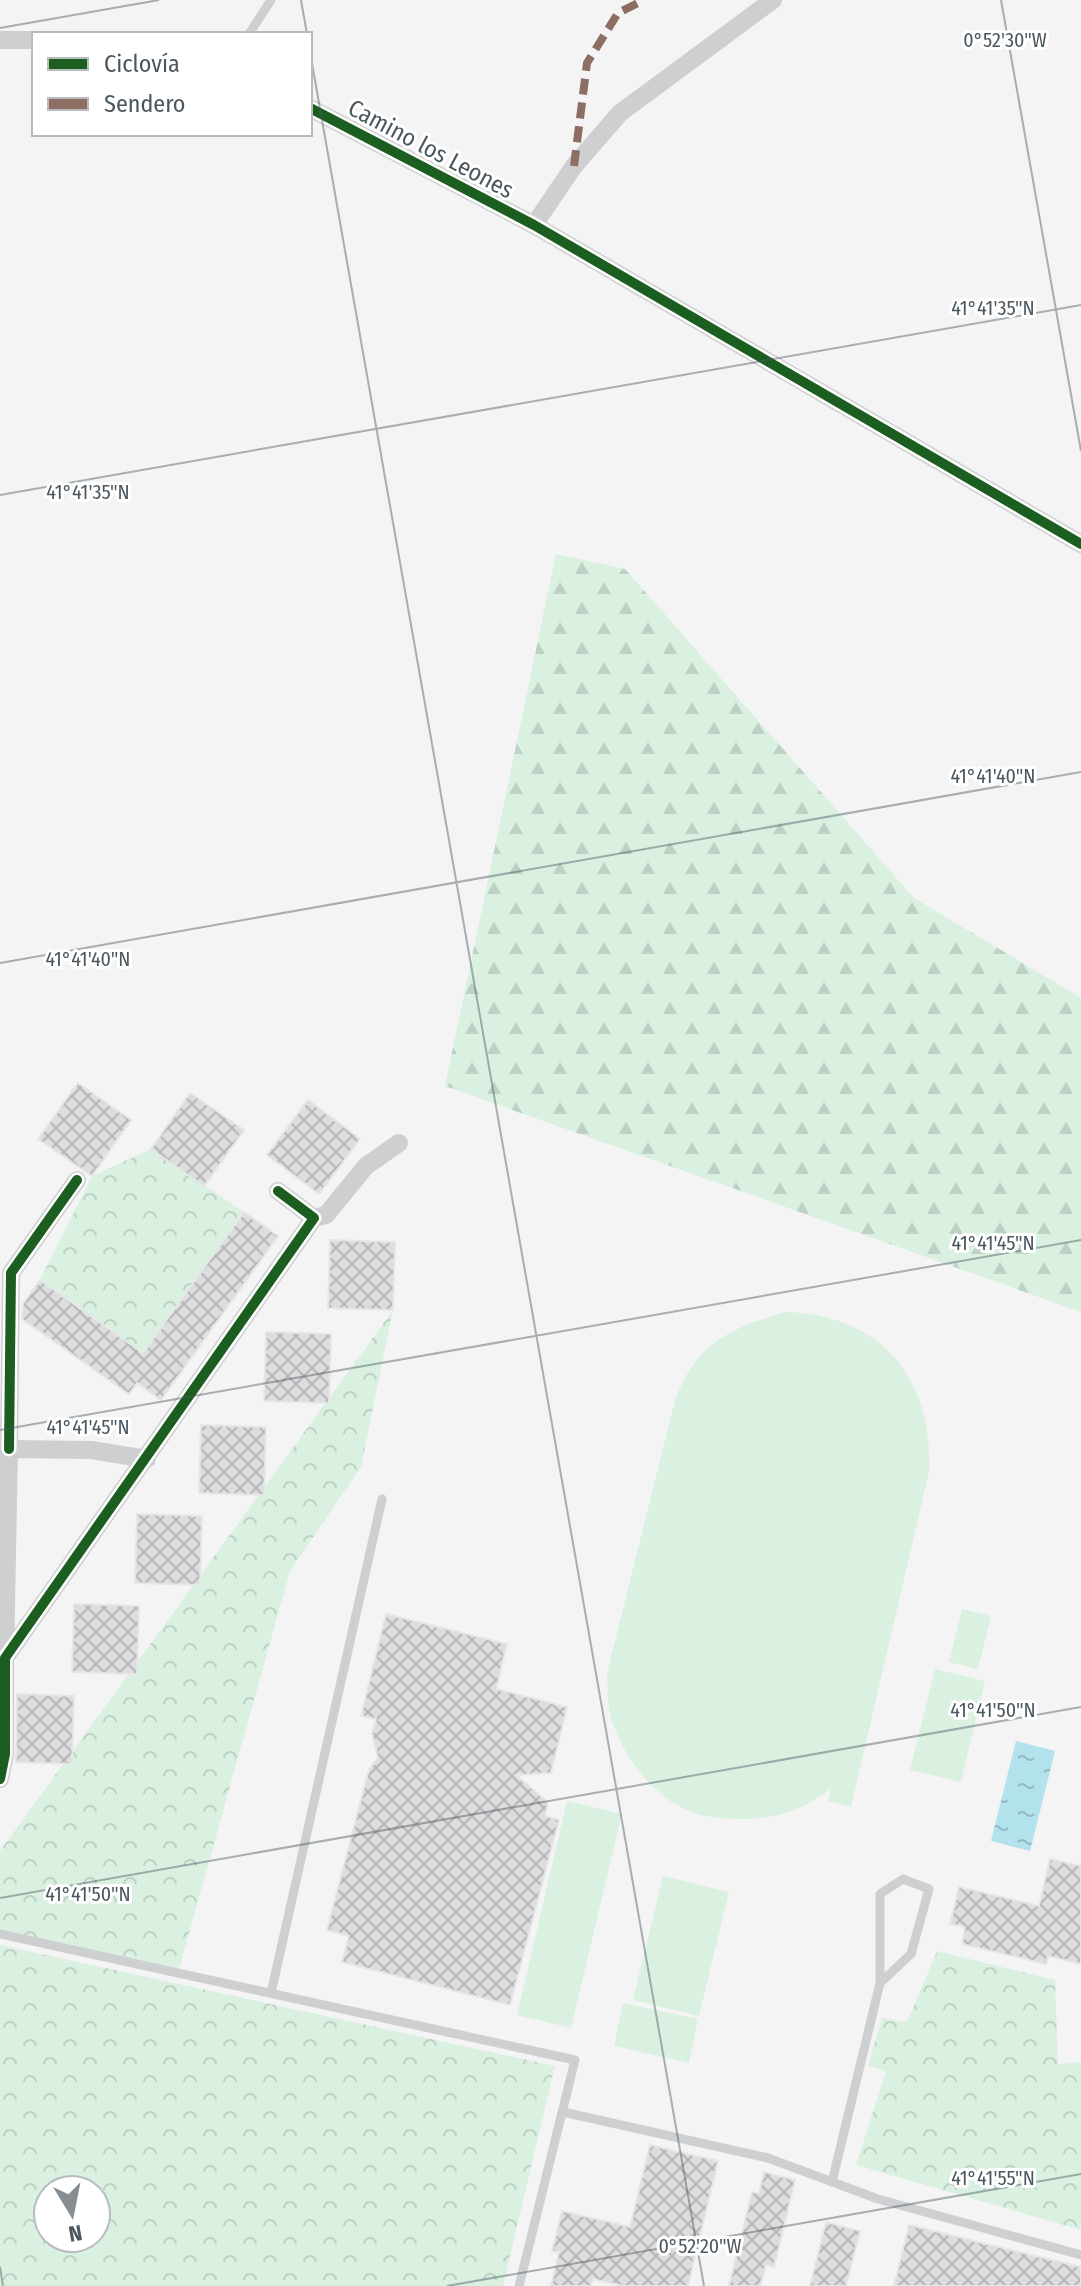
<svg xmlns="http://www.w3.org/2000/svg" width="1081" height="2286" font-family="'Fira Sans Condensed',sans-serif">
  <defs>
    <pattern id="forest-firs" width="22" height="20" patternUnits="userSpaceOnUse" patternTransform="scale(2)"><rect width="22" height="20" fill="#daf1e2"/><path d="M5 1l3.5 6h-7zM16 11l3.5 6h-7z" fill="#bdd1c4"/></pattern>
    <pattern id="park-crowns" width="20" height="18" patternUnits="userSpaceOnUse" patternTransform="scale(2)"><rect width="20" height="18" fill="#daf1e2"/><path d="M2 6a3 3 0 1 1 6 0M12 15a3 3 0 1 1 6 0" fill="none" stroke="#bdd1c4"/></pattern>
    <pattern id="water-ripples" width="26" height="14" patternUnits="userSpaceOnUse" patternTransform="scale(2)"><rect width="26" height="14" fill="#b2e2ec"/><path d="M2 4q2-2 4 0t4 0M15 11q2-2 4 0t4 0" fill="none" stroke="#93bac2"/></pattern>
    <pattern id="building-cross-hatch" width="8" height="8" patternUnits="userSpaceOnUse" patternTransform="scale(2)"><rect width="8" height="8" fill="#ddddde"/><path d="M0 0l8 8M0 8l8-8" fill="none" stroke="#b5b6b7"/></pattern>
  </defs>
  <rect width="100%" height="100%" fill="#f4f4f4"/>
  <path fill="url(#forest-firs)" d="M556,554L625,569L914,898L1081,998V1312L445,1086Z"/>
  <g fill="url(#park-crowns)" fill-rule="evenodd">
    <path d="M151,1149L244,1212L143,1353L40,1280L92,1176Z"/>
    <path d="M393,1310L361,1467L290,1571L178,1973L0,1934V1851Z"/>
    <path d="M0,1945L555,2066L503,2286H0ZM96,2190V2238H48V2190Z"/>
    <path d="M937,1951L1055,1980L1058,2064L1081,2062V2230L856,2165L886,2071L868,2066L882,2018L907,2022Z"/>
  </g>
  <g fill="#daf1e2">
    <path d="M785,1312C880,1314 934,1378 929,1472L851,1807L828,1801L831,1788C806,1809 779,1818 746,1819C727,1819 703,1818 686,1810C650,1794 617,1748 609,1710C607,1698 608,1685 607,1673L675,1400C697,1342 729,1329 785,1312Z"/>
    <path d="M962,1609L991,1616L978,1669L949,1662Z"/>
    <path d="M935,1669L985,1681L961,1782L910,1770Z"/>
    <path d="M567,1801L622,1814L571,2028L517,2015Z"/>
    <path d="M663,1876L729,1892L699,2016L633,2000Z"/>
    <path d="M623,2003L698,2019L689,2063L614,2046Z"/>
  </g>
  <path fill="url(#water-ripples)" d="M1016,1741L1055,1751L1030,1851L991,1841Z"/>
  <g fill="url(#building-cross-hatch)" stroke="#e5e6e6" stroke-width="2">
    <path d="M78,1083L131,1120L92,1176L38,1139Z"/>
    <path d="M190,1093L244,1130L204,1186L151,1149Z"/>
    <path d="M308,1100L360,1139L319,1194L267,1155Z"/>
    <path d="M244,1212L278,1236L161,1400L137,1383L129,1394L22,1319L23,1304L40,1280L143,1353Z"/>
    <path d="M330,1240L395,1242L393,1310L328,1308Z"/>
    <path d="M266,1332L331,1334L329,1403L264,1401Z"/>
    <path d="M201,1425L266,1427L264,1495L199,1493Z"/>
    <path d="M137,1514L202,1516L200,1585L135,1583Z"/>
    <path d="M74,1604L139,1606L137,1674L72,1672Z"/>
    <path d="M386,1614L507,1644L496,1689L567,1707L551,1773L516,1775L548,1802L545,1816L559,1820L510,2005L342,1962L349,1936L327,1930L369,1769L378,1758L372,1734L376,1719L361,1716Z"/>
    <path d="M17,1694L74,1696L72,1764L16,1762Z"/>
    <path d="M1050,1859L1081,1866V1964L1048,1956L1046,1964L962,1944L965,1927L950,1924L959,1887L1039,1906Z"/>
    <path d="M650,2145L718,2161L688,2286H623L593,2279L591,2286H551L559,2252L552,2251L562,2211L630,2227Z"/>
    <path d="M764,2172L795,2180L774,2267L766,2265L760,2286H729L752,2192L759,2193Z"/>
    <path d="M826,2222L860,2231L846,2286H810Z"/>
    <path d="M909,2225L1081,2267V2286H894Z"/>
  </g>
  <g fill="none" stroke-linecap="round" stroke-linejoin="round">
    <g stroke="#cdcfd1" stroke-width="9">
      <path d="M249,34L271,0"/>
      <path d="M0,1934L575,2060L519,2286"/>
      <path d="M271,1993L382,1499"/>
      <path d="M563,2112L768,2158L878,2199L1081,2255"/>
      <path d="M832,2182L880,1983V1894L903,1879L929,1889L911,1954L880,1983"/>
    </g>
    <g stroke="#cdcfd1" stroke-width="18">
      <path d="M0,40H34"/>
      <path d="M310,108L534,225L1081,544"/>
      <path d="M534,225L574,166L620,113L773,0"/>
      <path d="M314,1218L326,1215L366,1166L399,1143"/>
      <path d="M9,1449L11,1273L77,1180"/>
      <path d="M5,1658L9,1449L91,1450L147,1459"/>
      <path d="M0,1779L5,1754V1658L314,1218L278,1191"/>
    </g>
    <path stroke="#8d6e63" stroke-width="8" stroke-dasharray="16 8" stroke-linecap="butt" d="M574,166L587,63L618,13L644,0"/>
    <defs>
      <g id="cycleway">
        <path d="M310,108L534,225L1081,544"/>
        <path d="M9,1449L11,1273L77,1180"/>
        <path d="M0,1779L5,1754V1658L314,1218L278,1191"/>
      </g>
    </defs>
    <use href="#cycleway" stroke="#fff" stroke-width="15"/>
    <use href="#cycleway" stroke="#1b5e20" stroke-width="10"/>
  </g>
  <path fill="none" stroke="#4b575f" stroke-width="2" stroke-opacity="0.45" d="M301,0L307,34M1001,0L1081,451M0,28L159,0M310,52L704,2286M0,495L1081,305M0,963L1081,772M0,1430L1081,1240M0,1898L1081,1707M0,2267L3,2286M447,2286L1081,2174"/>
  <g text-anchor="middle" stroke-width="6" stroke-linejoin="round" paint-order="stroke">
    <g font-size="24" fill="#4b575f" stroke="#fff">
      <text transform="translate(431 149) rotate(28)" y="8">Camino los Leones</text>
    </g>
  </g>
  <g font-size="20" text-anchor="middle" fill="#4b575f" stroke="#fff" stroke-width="6" stroke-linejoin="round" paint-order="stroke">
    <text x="1005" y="47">0°52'30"W</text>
    <text x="993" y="315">41°41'35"N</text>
    <text x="88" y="499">41°41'35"N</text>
    <text x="993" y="783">41°41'40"N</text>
    <text x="88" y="966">41°41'40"N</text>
    <text x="993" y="1250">41°41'45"N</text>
    <text x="88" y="1434">41°41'45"N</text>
    <text x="993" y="1717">41°41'50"N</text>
    <text x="88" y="1901">41°41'50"N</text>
    <text x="993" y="2185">41°41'55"N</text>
    <text x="700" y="2253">0°52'20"W</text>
  </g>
  <rect x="32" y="32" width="280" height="104" fill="#ffffff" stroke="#b7bcbf" stroke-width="2"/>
  <rect x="48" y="58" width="40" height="12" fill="#1b5e20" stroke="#b7bcbf" stroke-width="2"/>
  <text x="104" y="72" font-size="24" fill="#4b575f">Ciclovía</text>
  <rect x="48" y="98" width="40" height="12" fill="#8d6e63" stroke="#b7bcbf" stroke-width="2"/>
  <text x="104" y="112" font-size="24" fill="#4b575f">Sendero</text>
  <g transform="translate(72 2214) rotate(170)"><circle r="38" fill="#ffffff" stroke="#b7bcbf" stroke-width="2"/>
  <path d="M0-6L14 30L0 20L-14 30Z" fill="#868e93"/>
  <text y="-12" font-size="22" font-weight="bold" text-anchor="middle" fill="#4b575f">N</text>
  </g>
</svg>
